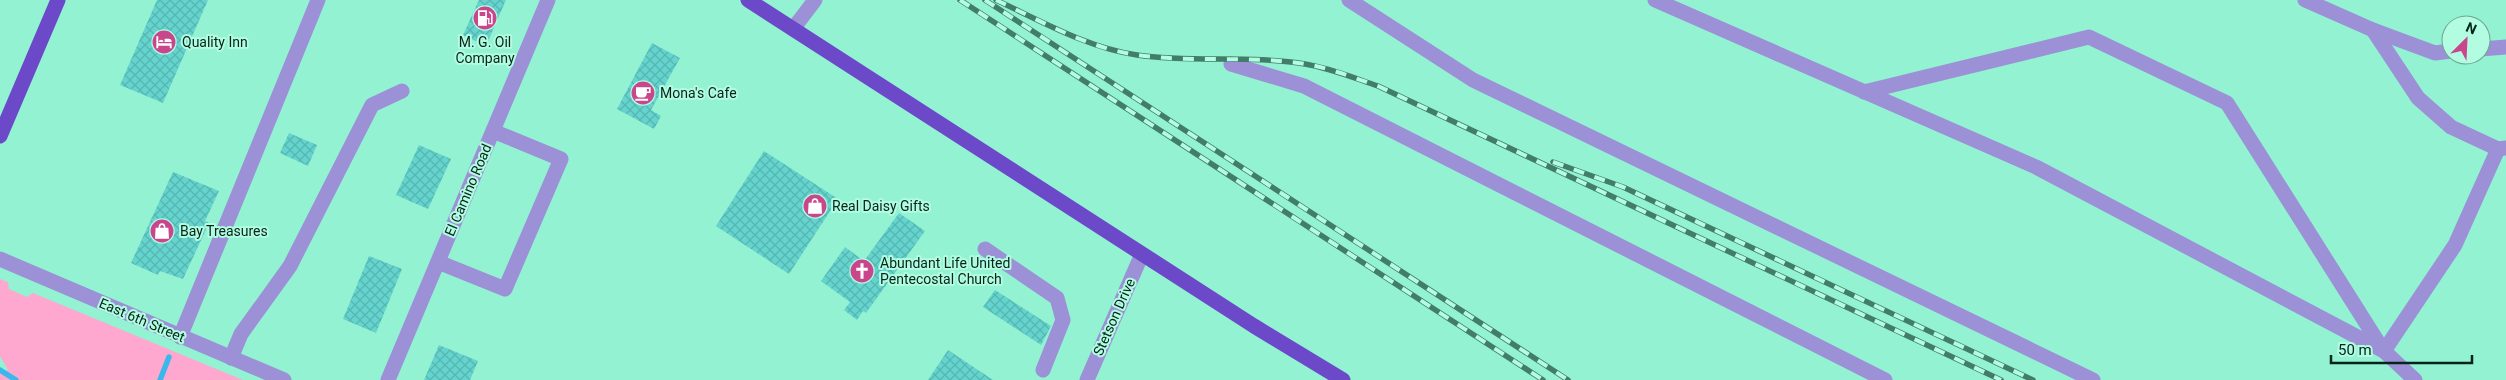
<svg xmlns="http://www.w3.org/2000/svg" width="2506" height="380" font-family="Roboto,sans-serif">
  <defs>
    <pattern id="building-cross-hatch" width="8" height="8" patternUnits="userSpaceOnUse" patternTransform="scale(1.25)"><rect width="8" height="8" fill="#65d4ce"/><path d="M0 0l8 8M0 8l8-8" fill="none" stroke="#56b6b0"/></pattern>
  </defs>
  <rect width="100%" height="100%" fill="#93f2d2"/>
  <path fill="#fea8d0" d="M0,279L8,282L9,289L27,297L33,293L243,380H0V373L8,370L0,356Z"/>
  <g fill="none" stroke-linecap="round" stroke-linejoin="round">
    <g stroke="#3bb8eb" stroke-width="5.5">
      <path d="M0,370L16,380"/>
      <path d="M160,380L169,357"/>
    </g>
  </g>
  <g fill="url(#building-cross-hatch)">
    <path d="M157,0H208L163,103L120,85Z"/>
    <path d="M479,0H506L486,46L463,35Z"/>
    <path d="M652,43L680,58L651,110L661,116L654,129L617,109Z"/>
    <path d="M289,133L317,145L308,166L280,153Z"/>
    <path d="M419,145L451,159L428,209L396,195Z"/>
    <path d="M764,151L838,199L789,274L716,226Z"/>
    <path d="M173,172L219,191L205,221L209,223L183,279L160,271L158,275L131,263Z"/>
    <path d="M899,213L925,231L866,313L863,311L857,320L844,310L850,302L821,281L845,247L864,261Z"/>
    <path d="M369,256L402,269L376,333L343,319Z"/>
    <path d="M995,290L1051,326L1041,345L983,307Z"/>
    <path d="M439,345L478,361L470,380H424Z"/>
    <path d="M948,350L993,380H928Z"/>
  </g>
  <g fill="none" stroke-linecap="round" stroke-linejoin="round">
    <g stroke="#9c91d6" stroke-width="15">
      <path d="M1349,0L1473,80L2093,380"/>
      <path d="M1655,0L2036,167L2384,351L2415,380"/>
      <path d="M2305,0L2373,30L2435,53L2451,51"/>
      <path d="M793,29L815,0"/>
      <path d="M2373,30L2418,98L2451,127L2498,149L2506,148"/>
      <path d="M2481,49L2506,47"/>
      <path d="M1231,64L1304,86L1885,380"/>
      <path d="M1864,92L2089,37L2227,103L2383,350"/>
      <path d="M985,249L1057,298L1063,320L1043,370"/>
      <path d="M0,259L284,380"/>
      <path d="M438,262L505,289L561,159L493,131"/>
      <path d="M180,337L318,0"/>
      <path d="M2384,351L2455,245L2498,149"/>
      <path d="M231,358L241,334L290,266L372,105L402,91"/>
      <path d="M388,380L548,0"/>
      <path d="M1087,380L1142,254"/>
    </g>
    <g stroke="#6b49c9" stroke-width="15">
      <path d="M748,0L1254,326L1343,380"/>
      <path d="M0,136L58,0"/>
    </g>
    <defs>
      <g id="rail">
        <path d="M960,0L1543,380"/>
        <path d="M985,0L1568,380"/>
        <path d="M996,0C1041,21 1088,48 1137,55C1193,63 1250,55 1305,64C1330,68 1354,78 1378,86L2001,380"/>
        <path d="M1553,162L1623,187L2033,380"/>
      </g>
    </defs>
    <use href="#rail" stroke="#427d6a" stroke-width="5.5"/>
    <use href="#rail" stroke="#b2fce1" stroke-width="4" stroke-dasharray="11" stroke-linecap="butt"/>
  </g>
  <defs>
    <symbol id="fuel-disc" viewBox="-11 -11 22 22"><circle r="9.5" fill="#c9468d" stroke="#b2fce1"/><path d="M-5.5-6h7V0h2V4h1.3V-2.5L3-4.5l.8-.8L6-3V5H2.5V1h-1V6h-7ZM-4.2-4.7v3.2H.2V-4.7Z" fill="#fff"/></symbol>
    <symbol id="hotel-disc" viewBox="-11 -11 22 22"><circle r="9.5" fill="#c9468d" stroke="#b2fce1"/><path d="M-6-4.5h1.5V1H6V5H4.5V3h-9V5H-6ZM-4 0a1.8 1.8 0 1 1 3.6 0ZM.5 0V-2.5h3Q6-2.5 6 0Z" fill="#fff"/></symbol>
    <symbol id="cafe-disc" viewBox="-11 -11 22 22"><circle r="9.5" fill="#c9468d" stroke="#b2fce1"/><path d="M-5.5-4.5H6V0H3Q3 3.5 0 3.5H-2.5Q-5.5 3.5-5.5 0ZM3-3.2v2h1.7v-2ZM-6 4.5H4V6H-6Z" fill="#fff"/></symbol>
    <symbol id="shop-disc" viewBox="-11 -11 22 22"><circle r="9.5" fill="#c9468d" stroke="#b2fce1"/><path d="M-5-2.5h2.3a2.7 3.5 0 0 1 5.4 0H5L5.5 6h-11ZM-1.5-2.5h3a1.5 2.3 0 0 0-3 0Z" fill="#fff"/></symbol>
    <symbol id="church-disc" viewBox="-11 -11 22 22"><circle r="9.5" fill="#c9468d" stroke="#b2fce1"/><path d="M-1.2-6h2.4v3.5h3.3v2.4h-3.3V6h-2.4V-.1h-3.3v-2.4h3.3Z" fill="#fff"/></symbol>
  </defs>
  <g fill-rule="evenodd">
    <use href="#fuel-disc" x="471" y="4" width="28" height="28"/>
    <use href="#hotel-disc" x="150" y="28" width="28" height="28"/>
    <use href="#cafe-disc" x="629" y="79" width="28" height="28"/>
    <use href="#shop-disc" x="801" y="192" width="28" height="28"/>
    <use href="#shop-disc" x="148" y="217" width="28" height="28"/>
    <use href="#church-disc" x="848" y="257" width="28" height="28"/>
  </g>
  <g text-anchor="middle" stroke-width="4" stroke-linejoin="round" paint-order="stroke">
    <g font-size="14" fill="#05241b" stroke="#b2fce1" text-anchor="start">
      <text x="182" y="47">Quality Inn</text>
      <text x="485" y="47" text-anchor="middle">M. G. Oil<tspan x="485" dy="16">Company</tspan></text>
      <text x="660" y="98">Mona's Cafe</text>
      <text x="832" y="211">Real Daisy Gifts</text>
      <text x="180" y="236">Bay Treasures</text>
      <text x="880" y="268">Abundant Life United<tspan x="880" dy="16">Pentecostal Church</tspan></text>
    </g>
    <g font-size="14" fill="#05241b" stroke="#b2fce1">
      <text transform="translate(468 190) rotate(-67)" y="5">El Camino Road</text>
      <text transform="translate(1114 317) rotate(-66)" y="5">Stetson Drive</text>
      <text transform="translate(142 320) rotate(23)" y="5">East 6th Street</text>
    </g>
  </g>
  <g transform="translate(2466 40) rotate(24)"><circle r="24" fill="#b2fce1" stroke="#6da692"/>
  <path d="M0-4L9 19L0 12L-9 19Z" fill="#c9468d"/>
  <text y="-8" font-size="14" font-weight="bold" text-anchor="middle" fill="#05241b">N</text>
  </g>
  <path d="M2331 355v8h141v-8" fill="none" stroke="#05241b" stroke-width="2.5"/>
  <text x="2338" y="355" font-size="15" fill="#05241b" stroke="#b2fce1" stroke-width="4" paint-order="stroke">50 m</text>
</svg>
